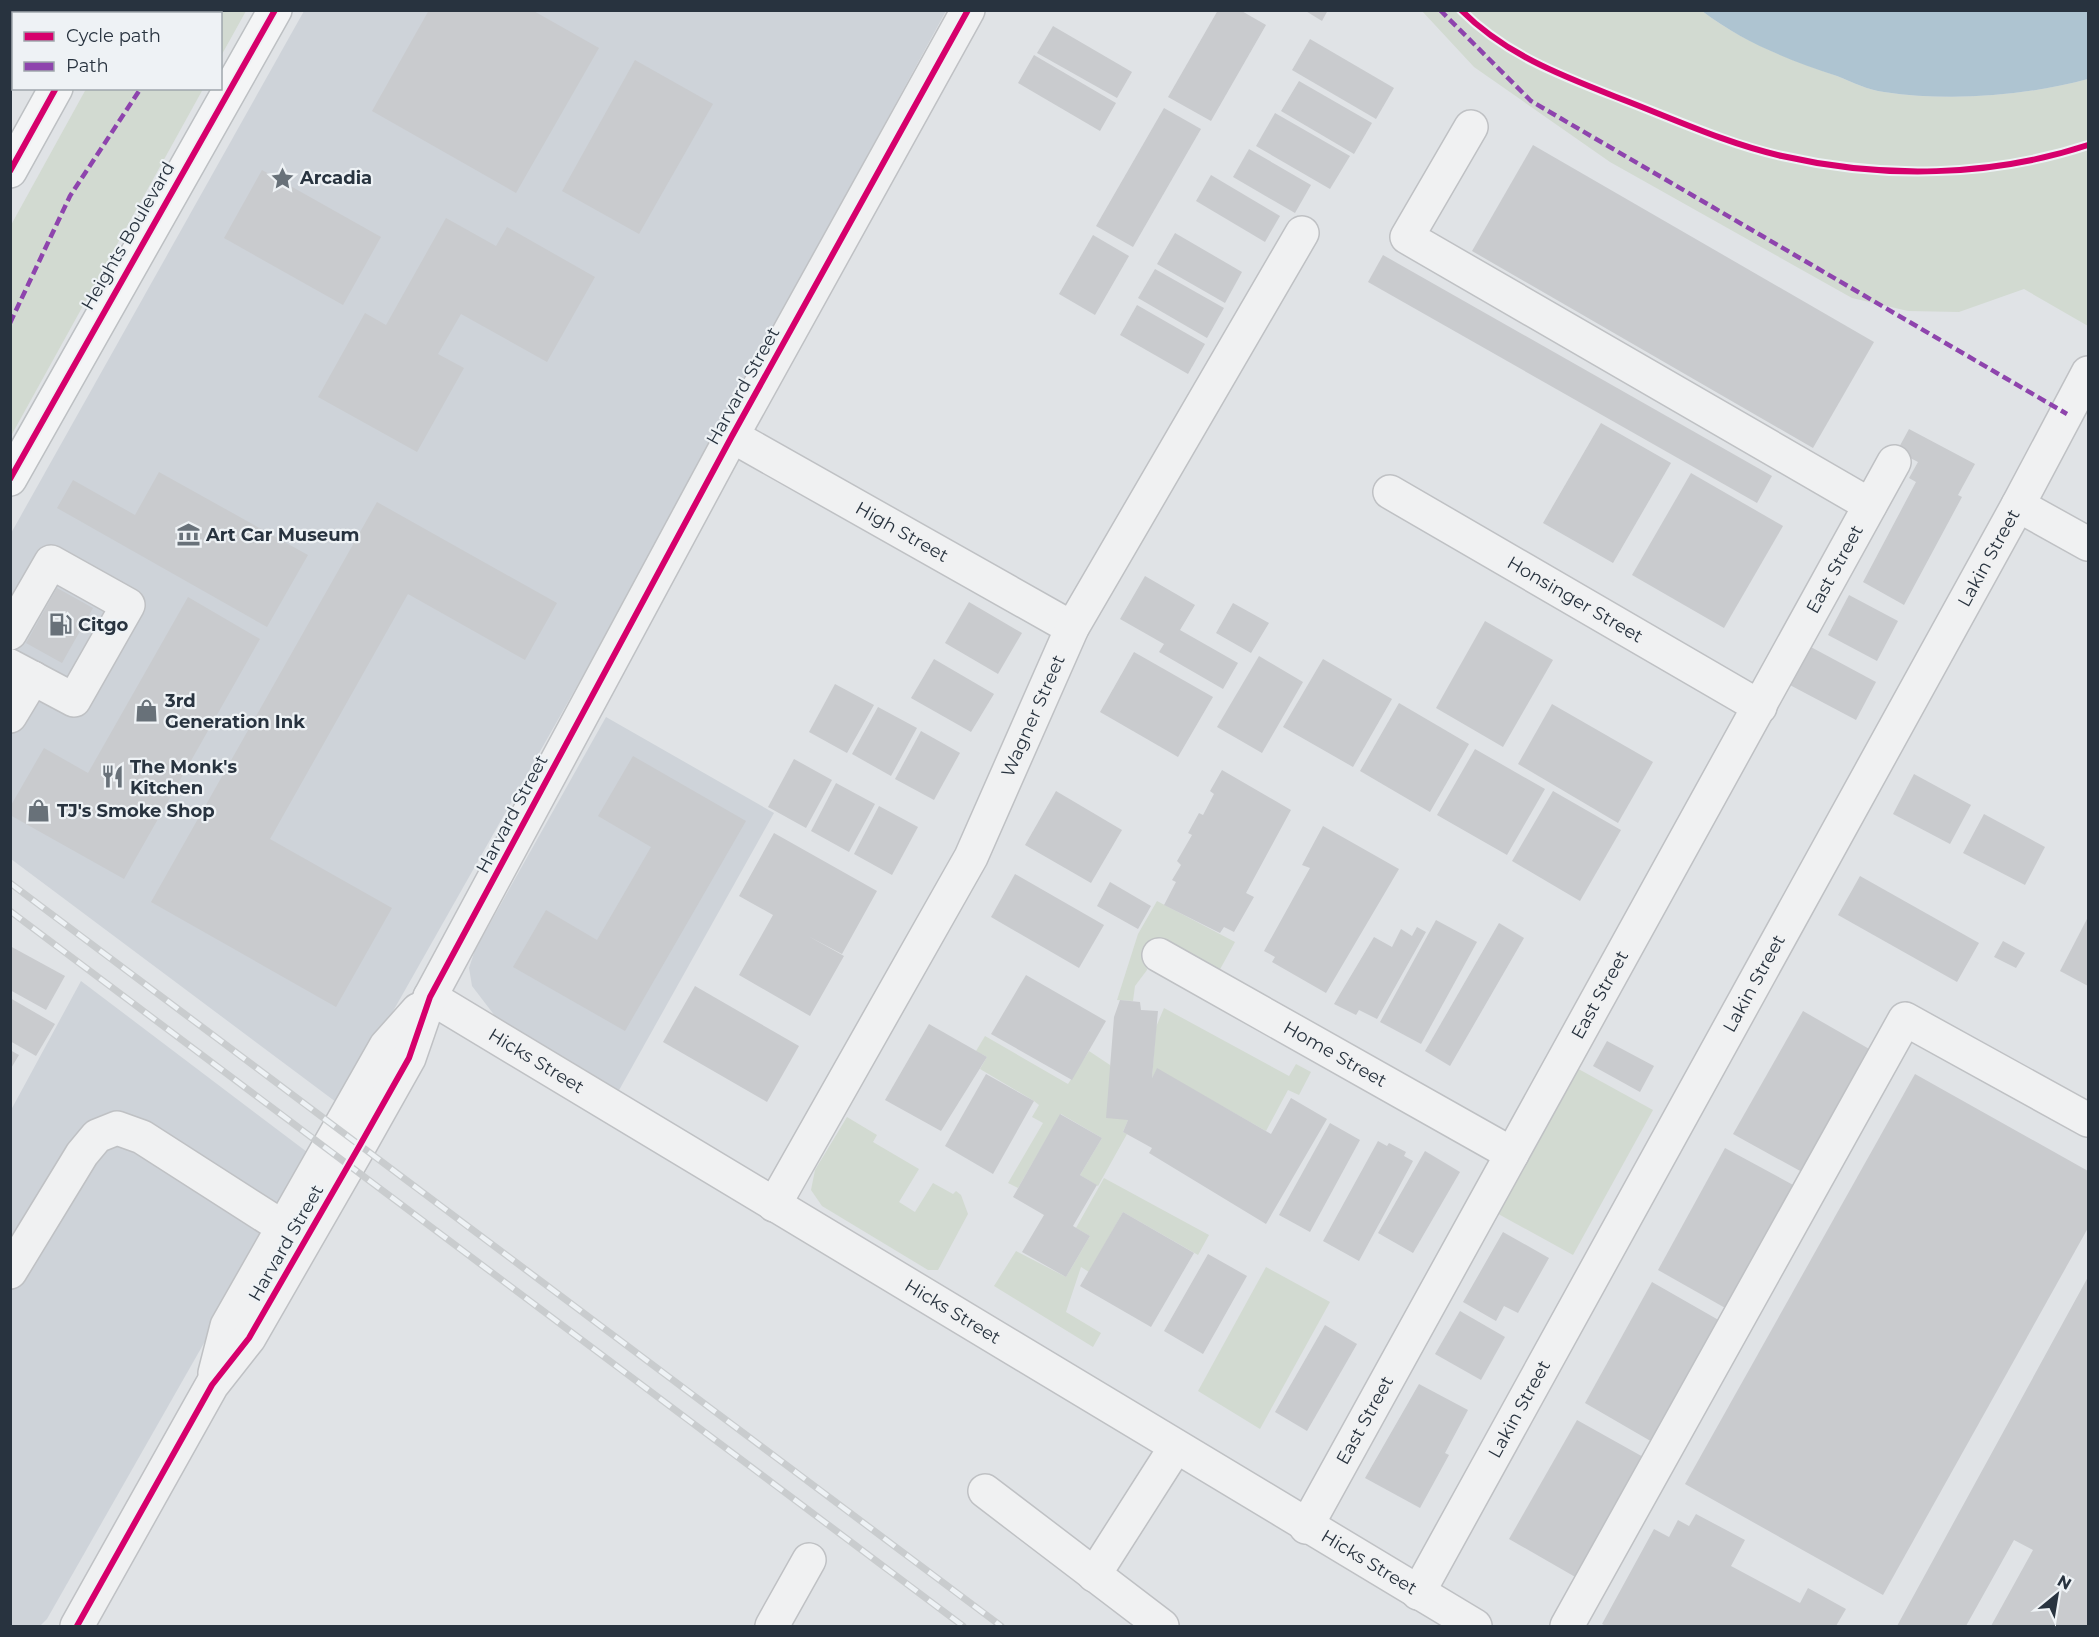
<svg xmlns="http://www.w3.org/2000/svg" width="2099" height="1637" font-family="Montserrat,sans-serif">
  <rect width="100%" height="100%" fill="#e0e3e6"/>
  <g fill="#ced3d9">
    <path d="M304,11H946L624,603L340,1105L11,859L10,535Z"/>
    <path d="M606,717L774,813L618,1092L495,1016L472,986L469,968L475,950Z"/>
    <path d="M81,981L311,1155L47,1619L40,1626H11V1110Z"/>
  </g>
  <g fill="#d2dad1">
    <path d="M129,10H246V11L221,56L220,14L127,13Z"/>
    <path d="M1422,11H1702C1743,42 1788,59 1837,76C1852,82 1868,90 1884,92C1951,102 2024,96 2088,79V326L2024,289L1959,312L1908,311L1852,298L1610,162L1474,67Z"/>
    <path d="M86,89H203L11,436V225Z"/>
    <path d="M1157,901L1235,942L1218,973L1146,960L1147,970L1135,986L1133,1001L1117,1000L1138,934Z"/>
    <path d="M1164,1008L1289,1076L1296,1064L1311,1072L1299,1095L1288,1090L1266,1131L1157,1069L1152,1078L1156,1027Z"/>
    <path d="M985,1036L1068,1084L1089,1051L1110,1065L1128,1120L1123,1132L1127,1134L1098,1186L1080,1175L1102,1138L1061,1114L1018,1188L1008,1183L1043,1123L1032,1117L1039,1105L1034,1101L980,1069L987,1057L976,1051Z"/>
    <path d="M1573,1066L1653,1110L1573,1255L1493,1211Z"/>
    <path d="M847,1117L877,1135L873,1142L919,1169L899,1202L915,1212L933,1183L953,1194L956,1191L961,1195L968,1214L938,1270H928L822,1206L811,1190L815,1170Z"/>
    <path d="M1104,1178L1209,1235L1198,1255L1123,1212L1089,1272L1081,1267L1066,1312L1101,1333L1093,1347L994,1286L1016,1251L1066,1277L1090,1236L1076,1228Z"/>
    <path d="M1266,1267L1330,1302L1260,1429L1198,1391Z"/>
  </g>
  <path fill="#aec4d1" d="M1702,11H2088V79C2024,96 1951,102 1884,92C1868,90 1852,82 1837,76C1788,60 1743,42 1702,11Z"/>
  <g fill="#c9cbce">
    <path d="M429,10H532L599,48L516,193L372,111Z"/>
    <path d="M1218,10H1240L1266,25L1211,121L1168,97Z"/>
    <path d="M1304,10H1328L1322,21Z"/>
    <path d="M1053,26L1132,72L1117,98L1037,53Z"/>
    <path d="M1310,39L1394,88L1376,119L1292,70Z"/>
    <path d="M1034,55L1116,103L1100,131L1018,83Z"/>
    <path d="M635,60L713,104L639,234L562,191Z"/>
    <path d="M1299,81L1372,123L1354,154L1281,111Z"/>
    <path d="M1164,108L1201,129L1133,247L1096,226Z"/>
    <path d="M1275,113L1350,156L1330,189L1256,146Z"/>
    <path d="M1533,145L1874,342L1813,448L1472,251Z"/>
    <path d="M1249,149L1311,185L1295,213L1233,177Z"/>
    <path d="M262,170L381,237L343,305L224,238Z"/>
    <path d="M1211,175L1280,216L1265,242L1196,201Z"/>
    <path d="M446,218L496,246L507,227L595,277L547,362L461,314L438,354L464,368L417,452L318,397L365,313L386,325Z"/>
    <path d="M1175,233L1242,272L1225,303L1157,264Z"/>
    <path d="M1093,235L1129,256L1095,315L1059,294Z"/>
    <path d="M1383,255L1772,476L1757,503L1368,282Z"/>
    <path d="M1155,269L1224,308L1207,338L1138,298Z"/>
    <path d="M1137,305L1205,344L1188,374L1120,335Z"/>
    <path d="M1601,423L1671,463L1613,563L1543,523Z"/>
    <path d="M1909,429L1975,464L1958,495L1962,497L1904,605L1863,582L1916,482L1909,478L1918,462L1897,451Z"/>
    <path d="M159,472L308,555L267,627L57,508L73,480L135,515Z"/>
    <path d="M1691,473L1783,526L1724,628L1632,575Z"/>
    <path d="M377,502L557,603L525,660L408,594L270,839L392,908L336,1007L151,902Z"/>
    <path d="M1145,576L1195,605L1180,630L1238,663L1223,689L1159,652L1164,644L1120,619Z"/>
    <path d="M57,588L93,608L62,663L26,643Z"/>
    <path d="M1849,595L1898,621L1877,661L1828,635Z"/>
    <path d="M188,597L260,639L124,879L10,815V807L44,748L88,773Z"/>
    <path d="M969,602L1022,633L998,674L945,643Z"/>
    <path d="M1233,603L1269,623L1251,653L1216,633Z"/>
    <path d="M1485,621L1553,660L1503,747L1436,708Z"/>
    <path d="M1809,646L1876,682L1856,720L1788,684Z"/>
    <path d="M1134,652L1213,697L1178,757L1100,712Z"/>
    <path d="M1259,656L1303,682L1262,753L1217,727Z"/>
    <path d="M934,659L994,694L971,732L911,698Z"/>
    <path d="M1323,659L1392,699L1353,767L1283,727Z"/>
    <path d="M835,684L874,705L847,753L809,732Z"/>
    <path d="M1399,703L1469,744L1430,812L1360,771Z"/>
    <path d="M1552,704L1653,762L1618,823L1518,764Z"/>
    <path d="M878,707L917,728L891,776L852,754Z"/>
    <path d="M921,731L960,753L934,800L895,779Z"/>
    <path d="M1475,749L1545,789L1507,855L1437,815Z"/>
    <path d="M633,756L746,821L625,1031L513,967L546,910L597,940L651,847L598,816Z"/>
    <path d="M794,759L832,780L806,828L768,807Z"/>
    <path d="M1222,770L1291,810L1246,893L1254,897L1234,932L1224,927L1220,933L1164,905L1176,882L1172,880L1181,865L1177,861L1192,835L1188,833L1199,813L1203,815L1214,794L1210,791Z"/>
    <path d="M1914,774L1971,805L1950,844L1893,814Z"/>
    <path d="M836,783L875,804L849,852L811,831Z"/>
    <path d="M1056,791L1122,830L1091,883L1025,845Z"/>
    <path d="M1553,791L1621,830L1580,901L1512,861Z"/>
    <path d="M879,806L918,827L892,875L854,854Z"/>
    <path d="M1984,814L2045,847L2025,885L1963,853Z"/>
    <path d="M1323,826L1399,869L1326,993L1272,962L1275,957L1264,951L1310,868L1302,865Z"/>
    <path d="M774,833L877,891L842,954L808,936L844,956L810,1016L739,975L773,915L739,896Z"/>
    <path d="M1015,874L1104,925L1079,968L991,917Z"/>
    <path d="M1860,876L1979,943L1957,982L1838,915Z"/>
    <path d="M1110,882L1151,906L1138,929L1097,906Z"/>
    <path d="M2088,917V986L2060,971Z"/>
    <path d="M1436,920L1477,942L1421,1044L1380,1022Z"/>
    <path d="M1499,923L1524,938L1450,1066L1425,1051Z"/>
    <path d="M1417,927L1426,932L1377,1019L1359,1010L1356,1015L1334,1004L1374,937L1392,947L1401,929L1412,936Z"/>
    <path d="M2003,941L2025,953L2016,968L1994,957Z"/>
    <path d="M10,946L65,976L46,1010L10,990Z"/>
    <path d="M1026,975L1106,1021L1072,1080L991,1034Z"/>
    <path d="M695,986L799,1046L767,1102L663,1042Z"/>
    <path d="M10,998L55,1024L36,1056L10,1041Z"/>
    <path d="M1120,1000L1140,1002L1141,1010L1158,1011L1152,1078L1157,1068L1271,1134L1291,1098L1327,1119L1266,1224L1149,1153L1152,1148L1123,1132L1128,1120L1106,1118L1114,1017Z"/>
    <path d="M1803,1011L1871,1050L1802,1172L1733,1134Z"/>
    <path d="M929,1024L987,1057L941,1131L885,1100Z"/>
    <path d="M1607,1041L1654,1066L1640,1092L1593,1066Z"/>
    <path d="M10,1050L19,1055L10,1070Z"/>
    <path d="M986,1074L1034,1101L993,1174L945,1146Z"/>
    <path d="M1915,1074L2088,1171V1228L1883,1595L1685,1484Z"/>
    <path d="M1060,1114L1102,1138L1080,1175L1097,1185L1073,1226L1090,1236L1066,1277L1022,1252L1044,1215L1013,1197Z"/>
    <path d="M1330,1123L1360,1140L1310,1232L1279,1215Z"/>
    <path d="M1378,1141L1387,1146L1389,1143L1406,1152L1404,1156L1413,1161L1359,1261L1323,1241Z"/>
    <path d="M1725,1148L1795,1186L1727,1309L1658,1270Z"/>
    <path d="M1425,1151L1460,1172L1413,1253L1378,1233Z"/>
    <path d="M1123,1212L1194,1253L1151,1327L1080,1286Z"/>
    <path d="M1503,1232L1549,1258L1518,1313L1504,1306L1496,1321L1463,1302Z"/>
    <path d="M1208,1254L1247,1276L1203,1354L1164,1331Z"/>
    <path d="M2088,1277V1626H1991L2033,1550L2014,1540L1966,1626H1897Z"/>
    <path d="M1652,1282L1722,1322L1654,1443L1585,1403Z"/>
    <path d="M1460,1311L1505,1337L1481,1380L1435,1354Z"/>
    <path d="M1325,1325L1357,1344L1307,1431L1275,1412Z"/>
    <path d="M1419,1384L1468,1410L1445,1453L1449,1455L1420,1508L1365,1478Z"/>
    <path d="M1577,1420L1645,1458L1577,1578L1509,1539Z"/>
    <path d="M1696,1514L1745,1540L1731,1566L1800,1603L1808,1588L1846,1609L1836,1626H1606L1602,1624L1654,1529L1669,1537L1678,1520L1689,1526Z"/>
  </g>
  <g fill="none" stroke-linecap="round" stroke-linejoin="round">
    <defs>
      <g id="minor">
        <path d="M1471,127L1407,237L1870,505"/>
        <path id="s1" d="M732,436L1072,628"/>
        <path id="s2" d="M1390,492L1760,707"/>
        <path d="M2018,505L2088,544"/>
        <path d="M10,633L51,562L128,605L74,700L10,666"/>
        <path d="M10,716L33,678"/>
        <path id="s3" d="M1159,955L1512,1154"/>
        <path id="s4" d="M430,997L1475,1626"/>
        <path id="s5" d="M774,1205L971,857L1072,628L1302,233"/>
        <path d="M10,1272L82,1154L97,1136L117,1128L142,1137L284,1228"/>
        <path d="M215,1373L227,1326L386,1046L418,1010"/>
        <path d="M985,1491L1162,1626"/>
        <path id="s6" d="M1306,1527L1894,462"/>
        <path d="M1094,1575L1175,1448"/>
        <path id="s7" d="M1418,1593L2018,505L2088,373"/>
        <path d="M77,1626L212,1385L249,1338L360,1145L409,1058L430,997L732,436L968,10"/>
        <path d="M772,1626L809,1560"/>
        <path d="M1567,1626L1905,1019L2088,1120"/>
      </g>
      <g id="major">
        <path d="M97,14L99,10"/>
        <path d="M10,171L56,88"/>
        <path d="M10,479L275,10"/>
      </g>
    </defs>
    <use href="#minor" stroke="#bfc1c4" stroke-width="36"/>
    <use href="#major" stroke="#bdc0c3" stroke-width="36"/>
    <use href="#minor" stroke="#f0f1f2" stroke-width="33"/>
    <use href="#major" stroke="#f4f5f6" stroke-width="33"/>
    <defs>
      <g id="rail">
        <path d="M10,883L1001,1626"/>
        <path d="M10,911L963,1626"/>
      </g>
    </defs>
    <use href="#rail" stroke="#c9ccce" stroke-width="7"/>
    <use href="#rail" stroke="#eef2f5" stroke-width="4.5" stroke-dasharray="14" stroke-linecap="butt"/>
    <g stroke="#8e44ad" stroke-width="4.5" stroke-dasharray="9 4.5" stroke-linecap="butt">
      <path d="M1440,10L1531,101L2067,414"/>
      <path d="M185,14L186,10"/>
      <path d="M10,323L70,196L141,88"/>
    </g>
    <defs>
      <g id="cycleway">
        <path d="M1461,10C1507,56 1565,77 1624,100C1676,120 1728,144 1782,156C1883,179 1991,177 2088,145"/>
        <path d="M10,171L56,88"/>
        <path d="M10,479L275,10"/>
        <path d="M77,1626L212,1385L249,1338L360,1145L409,1058L430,997L732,436L968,10"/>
      </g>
    </defs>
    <use href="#cycleway" stroke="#eef2f5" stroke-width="10"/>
    <use href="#cycleway" stroke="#d6006c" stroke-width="6"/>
  </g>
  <defs>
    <symbol id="sight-bare" viewBox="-9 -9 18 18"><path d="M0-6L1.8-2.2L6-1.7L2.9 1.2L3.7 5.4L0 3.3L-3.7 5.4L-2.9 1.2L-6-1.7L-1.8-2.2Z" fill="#687179" stroke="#eef2f5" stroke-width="2.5" paint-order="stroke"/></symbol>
    <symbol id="museum-bare" viewBox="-9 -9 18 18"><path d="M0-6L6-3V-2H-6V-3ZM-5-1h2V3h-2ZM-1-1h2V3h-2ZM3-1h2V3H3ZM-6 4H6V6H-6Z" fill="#687179" stroke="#eef2f5" stroke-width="2.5" paint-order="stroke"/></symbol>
    <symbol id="fuel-bare" viewBox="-9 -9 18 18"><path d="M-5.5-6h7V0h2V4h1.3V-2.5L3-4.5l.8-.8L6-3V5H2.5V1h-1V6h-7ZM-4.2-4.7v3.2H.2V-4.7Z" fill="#687179" stroke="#eef2f5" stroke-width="2.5" paint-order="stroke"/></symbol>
    <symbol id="shop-bare" viewBox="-9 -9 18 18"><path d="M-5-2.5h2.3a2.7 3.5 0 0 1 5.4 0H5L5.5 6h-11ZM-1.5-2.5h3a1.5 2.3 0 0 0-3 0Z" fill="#687179" stroke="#eef2f5" stroke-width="2.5" paint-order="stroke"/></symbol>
    <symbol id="restaurant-bare" viewBox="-9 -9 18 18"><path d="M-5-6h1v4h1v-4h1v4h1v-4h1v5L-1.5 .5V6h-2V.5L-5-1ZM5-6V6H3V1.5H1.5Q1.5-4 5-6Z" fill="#687179" stroke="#eef2f5" stroke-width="2.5" paint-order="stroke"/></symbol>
  </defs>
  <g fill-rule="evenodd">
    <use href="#sight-bare" x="266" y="162" width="33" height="33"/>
    <use href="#museum-bare" x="172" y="518" width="33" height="33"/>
    <use href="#fuel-bare" x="44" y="608" width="33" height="33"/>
    <use href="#shop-bare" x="130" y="694" width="33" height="33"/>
    <use href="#restaurant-bare" x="96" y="760" width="33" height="33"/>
    <use href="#shop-bare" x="22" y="794" width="33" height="33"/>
  </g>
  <g text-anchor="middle" stroke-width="4.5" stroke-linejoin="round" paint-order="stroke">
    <g font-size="18" font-weight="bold" fill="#28333f" stroke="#eef2f5" text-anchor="start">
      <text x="300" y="184">Arcadia</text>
      <text x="206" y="541">Art Car Museum</text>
      <text x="78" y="631">Citgo</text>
      <text x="165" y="707">3rd<tspan x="165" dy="21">Generation Ink</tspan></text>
      <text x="130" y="773">The Monk's<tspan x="130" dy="21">Kitchen</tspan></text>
      <text x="57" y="817">TJ's Smoke Shop</text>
    </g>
    <g font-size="18" fill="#28333f" stroke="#eef2f5">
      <text transform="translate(128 236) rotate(-60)" y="6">Heights Boulevard</text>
      <text transform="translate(743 386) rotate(-61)" y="6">Harvard Street</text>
      <text dy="6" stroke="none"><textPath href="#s1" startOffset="195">High Street</textPath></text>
      <text dy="6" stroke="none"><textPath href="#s7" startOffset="1182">Lakin Street</textPath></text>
      <text dy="6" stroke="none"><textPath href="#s6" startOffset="1094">East Street</textPath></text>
      <text dy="6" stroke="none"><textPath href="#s2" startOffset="214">Honsinger Street</textPath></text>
      <text dy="6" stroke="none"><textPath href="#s5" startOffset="554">Wagner Street</textPath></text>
      <text transform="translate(512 814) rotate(-62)" y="6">Harvard Street</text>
      <text dy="6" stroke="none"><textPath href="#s7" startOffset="696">Lakin Street</textPath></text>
      <text dy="6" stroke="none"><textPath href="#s6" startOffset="608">East Street</textPath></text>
      <text dy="6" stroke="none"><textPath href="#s3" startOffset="202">Home Street</textPath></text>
      <text dy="6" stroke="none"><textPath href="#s4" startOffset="124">Hicks Street</textPath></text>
      <text transform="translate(286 1243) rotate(-60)" y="6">Harvard Street</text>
      <text dy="6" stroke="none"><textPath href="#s4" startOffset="610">Hicks Street</textPath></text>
      <text dy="6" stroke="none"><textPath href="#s7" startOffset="210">Lakin Street</textPath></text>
      <text dy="6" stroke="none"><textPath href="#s6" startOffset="122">East Street</textPath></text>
      <text dy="6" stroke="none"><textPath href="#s4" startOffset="1096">Hicks Street</textPath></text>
    </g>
  </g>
  <rect width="2099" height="1637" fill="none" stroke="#28333f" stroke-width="24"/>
  <rect x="12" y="12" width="210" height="78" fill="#eef2f5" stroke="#9fa6ac" stroke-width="1.5"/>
  <rect x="24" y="32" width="30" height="9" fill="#d6006c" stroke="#9fa6ac" stroke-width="1.5"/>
  <text x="66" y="42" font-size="18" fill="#28333f">Cycle path</text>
  <rect x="24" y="62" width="30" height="9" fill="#8e44ad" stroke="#9fa6ac" stroke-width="1.5"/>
  <text x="66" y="72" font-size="18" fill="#28333f">Path</text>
  <g transform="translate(2057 1595) rotate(30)" stroke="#eef2f5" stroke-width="4.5" paint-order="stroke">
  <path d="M0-4.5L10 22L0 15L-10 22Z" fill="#28333f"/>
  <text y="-9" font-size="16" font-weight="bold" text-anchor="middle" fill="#28333f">N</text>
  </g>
</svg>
